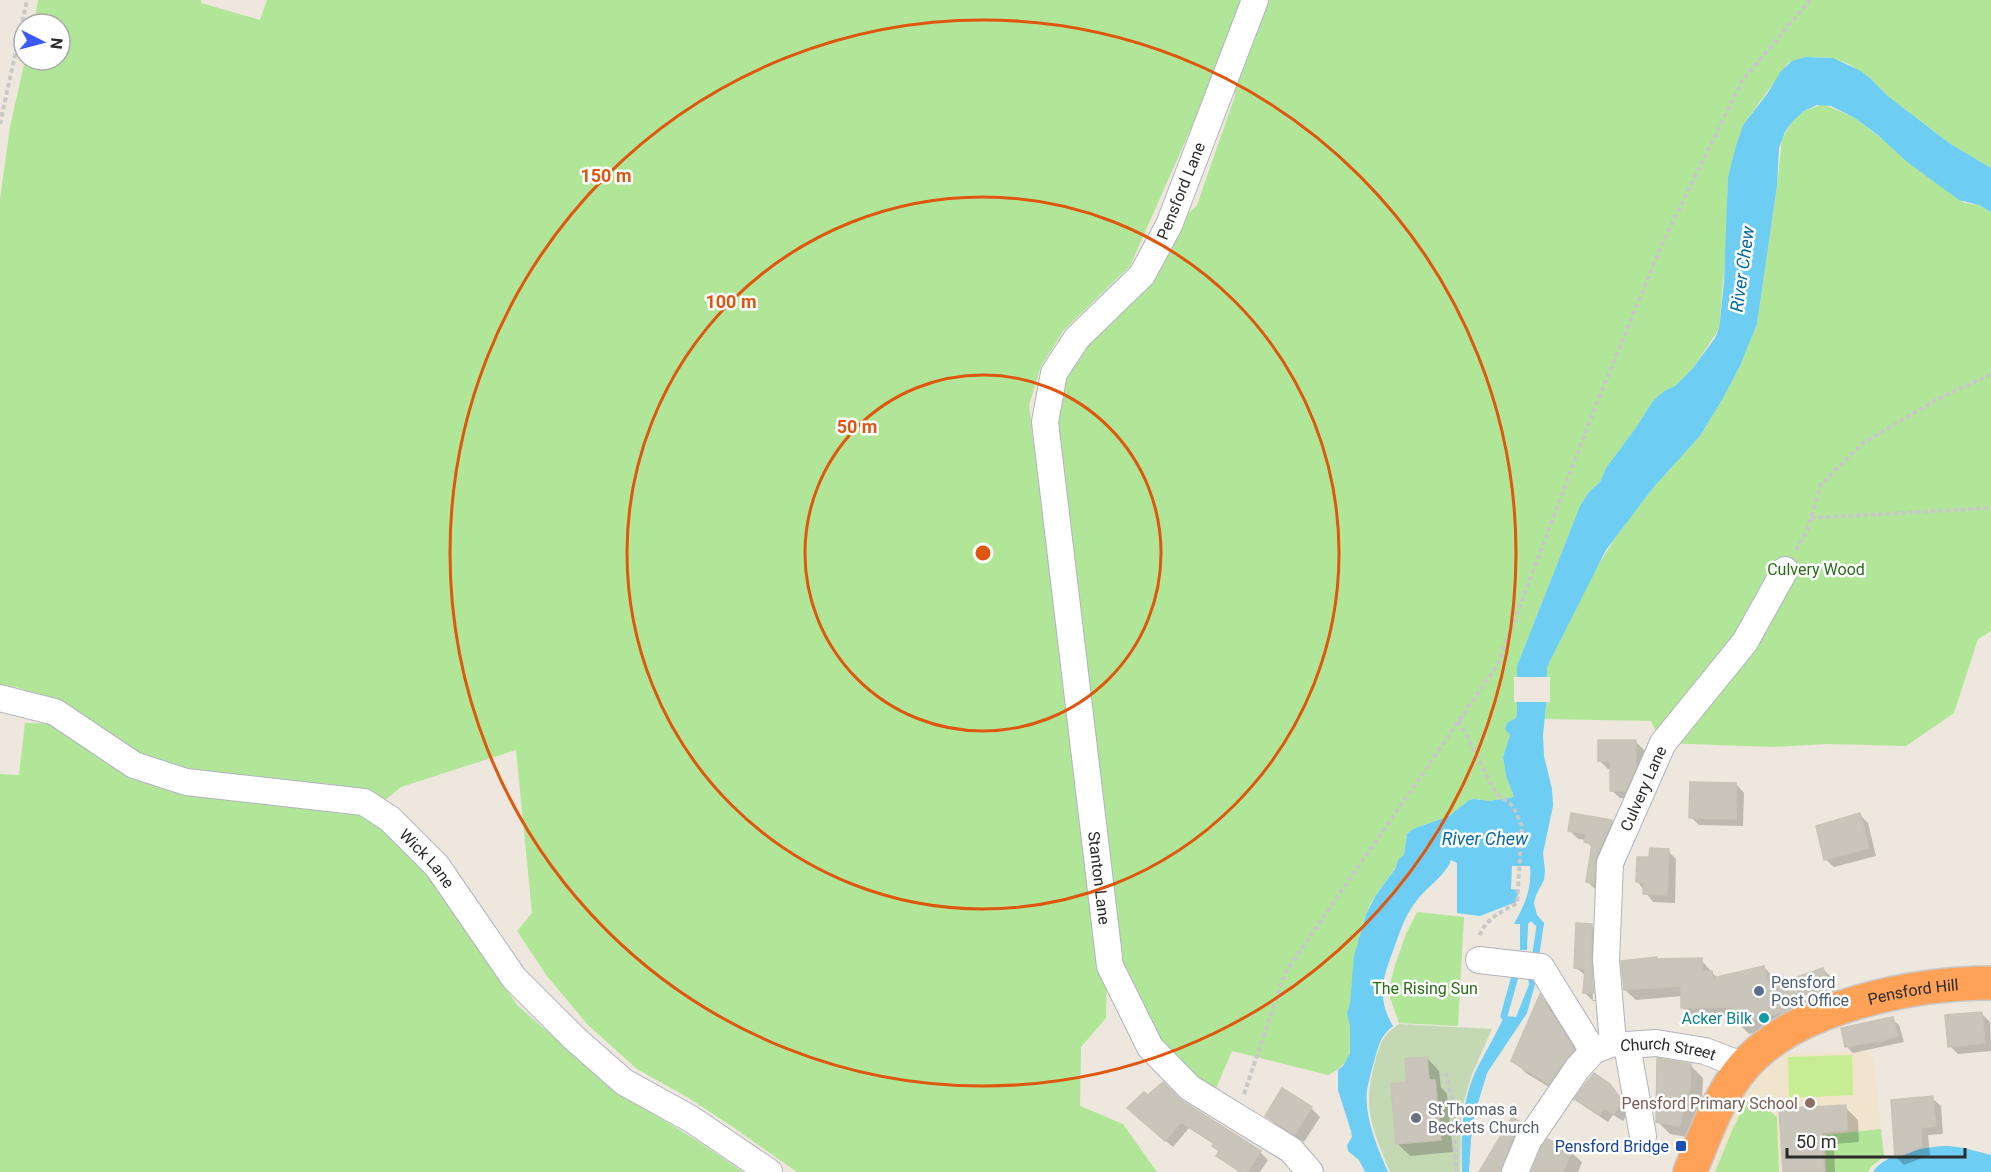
<svg xmlns="http://www.w3.org/2000/svg" width="1991" height="1172" font-family="Roboto,sans-serif">
	<style>
		.education { fill: #f0e5cc }
		.green { fill: #b1e698 }
		.cemetery { fill: #c5d8b4 }
		.pitch { fill: #c6ed93 }
		.water { fill: #6dcdf3 }
		.pier { fill: #ede7dd }
		.shadow { fill: #0003; fill-rule: evenodd }
		.lines { fill: none; stroke-linecap: round; stroke-linejoin: round }
		.stream { stroke: #6dcdf3; stroke-width: 7 }
		.building { fill: #c9c5bb; stroke: #c9c3b6; stroke-width: 1.5 }
		.minor-casing { stroke: #b1b3bf; stroke-width: 28 }
		.highway-casing { stroke: #c8c8c8; stroke-width: 36 }
		.path { stroke: #c8c8c8; stroke-width: 4; stroke-dasharray: 4.5 3; stroke-linecap: butt }
		.minor { stroke: #fff; stroke-width: 26 }
		.highway { stroke: #ffa257; stroke-width: 33 }
		.ring { fill: none; stroke: #df570e; stroke-width: 3 }
		.service-dot { fill: #5c6f8a; stroke: #fff; stroke-width: 2 }
		.culture-dot { fill: #0f9aa8; stroke: #fff; stroke-width: 2 }
		.education-dot { fill: #8d6e63; stroke: #fff; stroke-width: 2 }
		.worship-dot { fill: #6b7280; stroke: #fff; stroke-width: 2 }
		.transit-dot { fill: #1a4fb4; stroke: #fff; stroke-width: 2 }
		.labels { text-anchor: middle; dominant-baseline: central; stroke-width: 5; stroke-linejoin: round; paint-order: stroke }
		.street-label { font-size: 16px; fill: #2b2b2b; stroke: #fff }
		.park-label { font-size: 16px; fill: #286c18; stroke: #fff }
		.service-label { font-size: 16px; fill: #4e5e75; stroke: #fff; text-anchor: start }
		.culture-label { font-size: 16px; fill: #0d838f; stroke: #fff; text-anchor: end }
		.education-label { font-size: 16px; fill: #785e54; stroke: #fff; text-anchor: end }
		.worship-label { font-size: 16px; fill: #5b616d; stroke: #fff; text-anchor: start }
		.transit-label { font-size: 16px; fill: #164399; stroke: #fff; text-anchor: end }
		.water-label { font-size: 18px; font-style: italic; fill: #096ba2; stroke: #fff }
		.centre { fill: #df570e; stroke: #fff; stroke-width: 3 }
		.ring-label { font-size: 18px; text-anchor: middle; font-weight: bold; fill: #df570e; stroke: #fff; stroke-width: 5; stroke-linejoin: round; paint-order: stroke }
	</style>
	<rect width="100%" height="100%" fill="#ede7dd"/>
	<!-- education -->
	<path class="education" d="M1872 1052 1884 1156 1871 1167 1869 1172H1712L1729 1124 1754 1082 1785 1053Z"/>
	<!-- green -->
	<path class="green" d="M38 0H201V3L260 20 267 0H1991V168L1949 143 1889 97 1870 78 1849 64 1833 58 1817 57H1805L1788 63 1743 125 1728 177 1726 249 1719 329 1693 368 1675 386 1664 391 1653 401 1635 429 1606 468 1600 482 1589 492 1580 506 1517 666V711L1516 718 1507 723 1505 729 1510 735 1503 757 1506 776 1514 797 1490 801 1474 799 1469 800 1449 816 1413 829 1407 834 1404 855C1397 860 1396 867 1391 874 1382 887 1371 899 1366 914 1357 938 1353 977 1350 1003 1346 1014 1349 1016 1350 1027 1353 1051 1350 1064 1328 1075L1232 1051 1215 1091 1195 1083 1155 1043 1112 965 1054 453 1058 376 1174 227 1197 205 1236 93 1200 108 1130 266 1064 330 1041 366 1029 405 1033 440 1045 491 1107 966 1106 1018 1081 1047 1080 1106 1123 1124 1157 1172H797L727 1123 687 1097 637 1069 588 1025 547 976 517 931 532 913 516 750 401 787 384 801 194 775 136 752 66 703 16 687 0 686V199L10 127 25 60H60V24H34Z
		M1823 104 1855 118 1965 203 1979 205 1991 212V631L1978 639 1954 713 1906 746 1828 744 1773 747 1662 743 1651 721 1545 719 1547 697V667L1593 574 1617 535 1653 488 1700 436 1722 400 1740 366 1757 324 1777 186 1782 139 1792 122 1804 111Z
		M25 723 59 724 128 772 360 813 390 834 438 887 517 1005 613 1089 699 1142 743 1172H0V774L19 775Z
		M1417 912 1464 917 1458 1026 1399 1023 1388 992 1395 965 1406 934Z
		M1750 1095 1777 1117 1779 1172H1715L1733 1128Z
		M1881 1129 1884 1156 1871 1167 1868 1172H1826L1825 1135Z"/>
	<!-- cemetery -->
	<path class="cemetery" d="M1399 1024 1492 1029 1472 1074 1461 1111 1460 1172H1390C1381 1150 1369 1124 1369 1100 1369 1087 1372 1074 1375 1062 1380 1043 1382 1036 1399 1024Z"/>
	<!-- pitch -->
	<path class="pitch" d="M1852 1055 1853 1095 1789 1098 1788 1057Z"/>
	<!-- water -->
	<path class="water" d="M1805 57 1833 58 1859 70 1870 78 1889 97 1949 143 1991 168V212L1979 205 1959 200 1906 161 1879 136 1855 118 1831 106 1817 105 1804 111 1792 122 1785 132 1779 148 1777 186 1757 324 1740 366 1722 400 1700 436 1653 488 1606 550 1547 667V697L1543 735 1544 756 1552 789 1553 806 1543 853 1545 871 1544 880 1536 895 1534 903 1537 915 1544 923V926H1536L1531 921 1528 924 1527 950H1520V924H1514C1525 905 1532 888 1530 866H1512L1511 889 1519 890 1516 902 1480 916 1457 913V863L1451 860C1447 874 1427 887 1418 899 1406 913 1401 929 1395 945 1384 976 1375 995 1393 1026 1380 1036 1378 1047 1374 1062 1371 1071 1369 1081 1367 1090 1364 1117 1377 1147 1388 1172H1365L1359 1160 1348 1151 1347 1145 1352 1137 1351 1131 1338 1090V1070L1343 1066 1350 1053V1027L1347 1013 1350 1003 1354 956 1366 914 1376 895 1395 869 1398 860 1404 855 1407 834 1413 829 1449 816 1469 800 1474 799 1490 801 1514 797 1506 776 1503 757 1510 735 1505 729 1507 723 1516 718 1517 711V666L1580 506 1589 492 1600 482 1606 468 1635 429 1653 401 1664 391 1675 386 1693 368 1715 338 1719 329 1724 283 1728 177 1736 146 1743 125 1767 94 1781 71 1792 61Z
		M1536 981 1527 1013 1487 1073 1475 1113 1471 1139 1469 1172H1462C1461 1139 1461 1106 1474 1075 1483 1055 1496 1036 1504 1016L1516 1017 1530 982Z
		M1949 1146 1964 1148 1991 1155V1172H1873C1884 1153 1928 1146 1949 1146Z"/>
	<!-- pier -->
	<path class="pier" d="M1514 677H1550V702H1514Z"/>
	<!-- shadow -->
	<path class="shadow" d="M1636 742 1644 750V775L1634 798H1620L1611 790V769H1608L1599 760Z
		M1736 784 1744 793 1743 826 1699 825 1691 817Z
		M1572 815 1612 822 1620 830 1602 891 1596 890 1587 881 1593 849 1586 840 1578 839 1570 831Z
		M1860 815 1868 823 1876 856 1834 867 1825 859Z
		M1668 851 1676 859 1675 903 1653 902 1637 881 1651 859Z
		M1592 926 1600 934 1601 1000 1593 1001 1585 993 1586 976 1575 967ZM1592 979H1594L1596 1000H1593Z
		M1658 960H1701L1718 979 1764 967 1774 978 1776 986 1823 969 1834 980 1841 1002 1794 1022 1749 1034 1739 1024 1737 1017 1693 1018 1683 1008 1682 996 1636 1000 1625 990Z
		M1541 997 1553 1009 1586 1063 1562 1095 1526 1073 1513 1060Z
		M1981 1013 1990 1022 1991 1051 1958 1054 1950 1046Z
		M1892 1019 1899 1025 1904 1042 1853 1053 1846 1046Z
		M1427 1058 1439 1071 1441 1087 1447 1094 1453 1152 1410 1156 1397 1143 1409 1084Z
		M1690 1065 1703 1078 1702 1100 1692 1138 1670 1134 1657 1121Z
		M1609 1085 1618 1094 1629 1112 1623 1121 1613 1115 1608 1122 1585 1107 1576 1099Z
		M1282 1090 1311 1108 1320 1117 1304 1142 1275 1124 1267 1116Z
		M1149 1098 1181 1102 1260 1152 1268 1160 1260 1172H1239L1218 1156 1220 1153 1215 1145 1189 1128 1173 1147 1136 1116Z
		M1932 1098 1941 1106 1943 1134 1928 1135 1930 1155 1904 1165 1896 1157Z
		M1845 1107 1858 1120 1859 1142 1834 1144 1835 1172H1784Z
		M1521 1124 1528 1131 1509 1172H1481Z
		M1571 1152 1582 1162 1578 1172H1532Z"/>
	<g class="lines">
		<!-- stream -->
		<path class="stream" d="M1532 981 1540 926
			M1504 1016 1517 969"/>
	</g>
	<!-- building -->
	<path class="building" d="M1598 740H1636V767L1625 791H1610V761H1598Z
		M1690 782 1736 783V819L1689 818Z
		M1571 813 1612 820 1596 857 1594 883 1586 882 1592 844 1584 842 1586 834 1568 831Z
		M1860 813 1869 848 1824 860 1816 826Z
		M1650 848 1669 849 1667 895 1643 894 1644 882H1636L1637 857H1649Z
		M1576 923 1592 924 1591 960 1594 993H1583L1585 969 1574 968Z
		M1657 957V959L1702 958V971H1712L1713 978 1764 966 1769 987 1823 968 1832 991 1783 1012 1737 1024 1733 1007 1681 1008V986L1624 990 1621 961Z
		M1540 994 1574 1049 1549 1084 1511 1061Z
		M1982 1012 1985 1043 1948 1047 1945 1015Z
		M1893 1017 1898 1036 1880 1041 1845 1047 1841 1028Z
		M1427 1057 1429 1080H1435L1441 1140 1396 1144 1391 1084 1407 1082 1405 1059Z
		M1657 1058 1691 1064 1690 1087 1679 1126 1656 1122Z
		M1594 1073 1610 1084 1621 1099 1622 1102 1614 1114 1604 1108 1600 1115 1574 1099Z
		M1163 1082 1182 1101 1261 1151 1247 1172H1241L1216 1156 1219 1151 1212 1146 1214 1143 1181 1122 1165 1141 1127 1108 1144 1092 1148 1095Z
		M1282 1088 1312 1107 1295 1135 1265 1116Z
		M1933 1096 1936 1126 1921 1128 1922 1147 1895 1158 1891 1100Z
		M1846 1105 1847 1130 1822 1132 1824 1172H1783L1779 1109Z
		M1512 1117 1522 1123 1514 1135 1500 1172H1479Z
		M1547 1139 1572 1150 1563 1172H1531L1541 1148Z"/>
	<g class="lines">
		<!-- minor casing -->
		<g class="minor-casing">
			<g id="minor">
				<path id="s1" d="M1255 0 1169 225 1142 275 1077 338 1054 373 1045 422 1110 966 1150 1047 1190 1088 1291 1150 1310 1172"/>
				<path id="s2" d="M0 698 55 712 134 765 186 782 364 802 390 819 437 866 514 978 574 1038 624 1082 691 1119 769 1172"/>
				<path d="M1479 960 1541 967 1593 1051"/>
				<path id="s3" d="M1613 1043 1606 960 1610 863 1663 743 1745 642 1785 570"/>
				<path d="M1627 1045 1643 1136"/>
				<path id="s4" d="M1515 1172 1528 1141 1577 1069 1593 1051 1613 1043 1627 1045 1656 1043 1705 1051 1744 1066"/>
			</g>
		</g>
		<!-- highway casing -->
		<g class="highway-casing">
			<g id="highway">
				<path id="s5" d="M1690 1172C1705 1136 1718 1096 1744 1066 1796 1006 1915 983 1991 983"/>
			</g>
		</g>
		<!-- path -->
		<path class="path" d="M0 124 27 0
			M1811 518 1991 508
			M1796 550 1807 531 1821 484 1863 443 1938 399 1991 374
			M1459 721 1496 793 1513 806 1522 826 1517 903C1501 912 1485 919 1479 937
			M1446 1073 1454 1108 1456 1172
			M1244 1094 1285 973 1498 664 1592 415 1662 244 1742 81 1810 0"/>
		<!-- minor -->
		<use href="#minor" class="minor"/>
		<!-- highway -->
		<use href="#highway" class="highway"/>
	</g>
	<!-- distance rings -->
	<g class="ring">
		<circle cx="983" cy="553" r="178"/>
		<circle cx="983" cy="553" r="356"/>
		<circle cx="983" cy="553" r="533"/>
	</g>
	<!-- markers -->
	<circle class="service-dot" cx="1759" cy="991" r="6"/>
	<circle class="culture-dot" cx="1764" cy="1018" r="6"/>
	<circle class="education-dot" cx="1810" cy="1103" r="6"/>
	<circle class="worship-dot" cx="1416" cy="1118" r="6"/>
	<rect class="transit-dot" x="1675" y="1140" width="12" height="12" rx="3"/>
	<g class="labels">
		<!-- street labels -->
		<g class="street-label">
			<text transform="translate(1181 191) rotate(-68)">Pensford Lane</text>
			<text stroke="none"><textPath href="#s3" startOffset="262">Culvery Lane</textPath></text>
			<text stroke="none"><textPath href="#s2" startOffset="471">Wick Lane</textPath></text>
			<text stroke="none"><textPath href="#s1" startOffset="939">Stanton Lane</textPath></text>
			<text stroke="none"><textPath href="#s5" startOffset="308">Pensford Hill</textPath></text>
			<text stroke="none"><textPath href="#s4" startOffset="222">Church Street</textPath></text>
		</g>
		<!-- park labels -->
		<g class="park-label">
			<text x="1816" y="569">Culvery Wood</text>
			<text x="1425" y="988">The Rising Sun</text>
		</g>
		<!-- service labels -->
		<g class="service-label">
			<text x="1771" y="982">Pensford<tspan x="1771" dy="18">Post Office</tspan></text>
		</g>
		<!-- culture labels -->
		<g class="culture-label">
			<text x="1752" y="1018">Acker Bilk</text>
		</g>
		<!-- education labels -->
		<g class="education-label">
			<text x="1798" y="1103">Pensford Primary School</text>
		</g>
		<!-- worship labels -->
		<g class="worship-label">
			<text x="1428" y="1109">St Thomas a<tspan x="1428" dy="18">Beckets Church</tspan></text>
		</g>
		<!-- transit labels -->
		<g class="transit-label">
			<text x="1669" y="1146">Pensford Bridge</text>
		</g>
		<!-- water labels -->
		<g class="water-label">
			<text transform="translate(1742 269) rotate(-82)">River Chew</text>
			<text x="1485" y="838">River Chew</text>
		</g>
	</g>
	<circle cx="983" cy="553" r="9" class="centre"/>
	<g class="ring-label">
		<text x="606" y="182">150 m</text>
		<text x="731" y="308">100 m</text>
		<text x="857" y="433">50 m</text>
	</g>
	<!-- north arrow -->
	<g transform="translate(42 42) rotate(96)"><circle r="28" fill="#ffffff" stroke="#aaaaaa" stroke-width="1.5"/>
	<path d="M0-4.5L10 22L0 15L-10 22Z" fill="#395aff"/>
	<text y="-9" font-size="16" font-weight="bold" text-anchor="middle" fill="#2b2b2b">N</text>
	</g>
	<!-- scale -->
	<path d="M1787 1148v9h178v-9" fill="none" stroke="#2b2b2b" stroke-width="3"/>
	<text x="1796" y="1148" font-size="18" fill="#2b2b2b" stroke="#ffffff" stroke-width="4.5" paint-order="stroke">50 m</text>
</svg>
